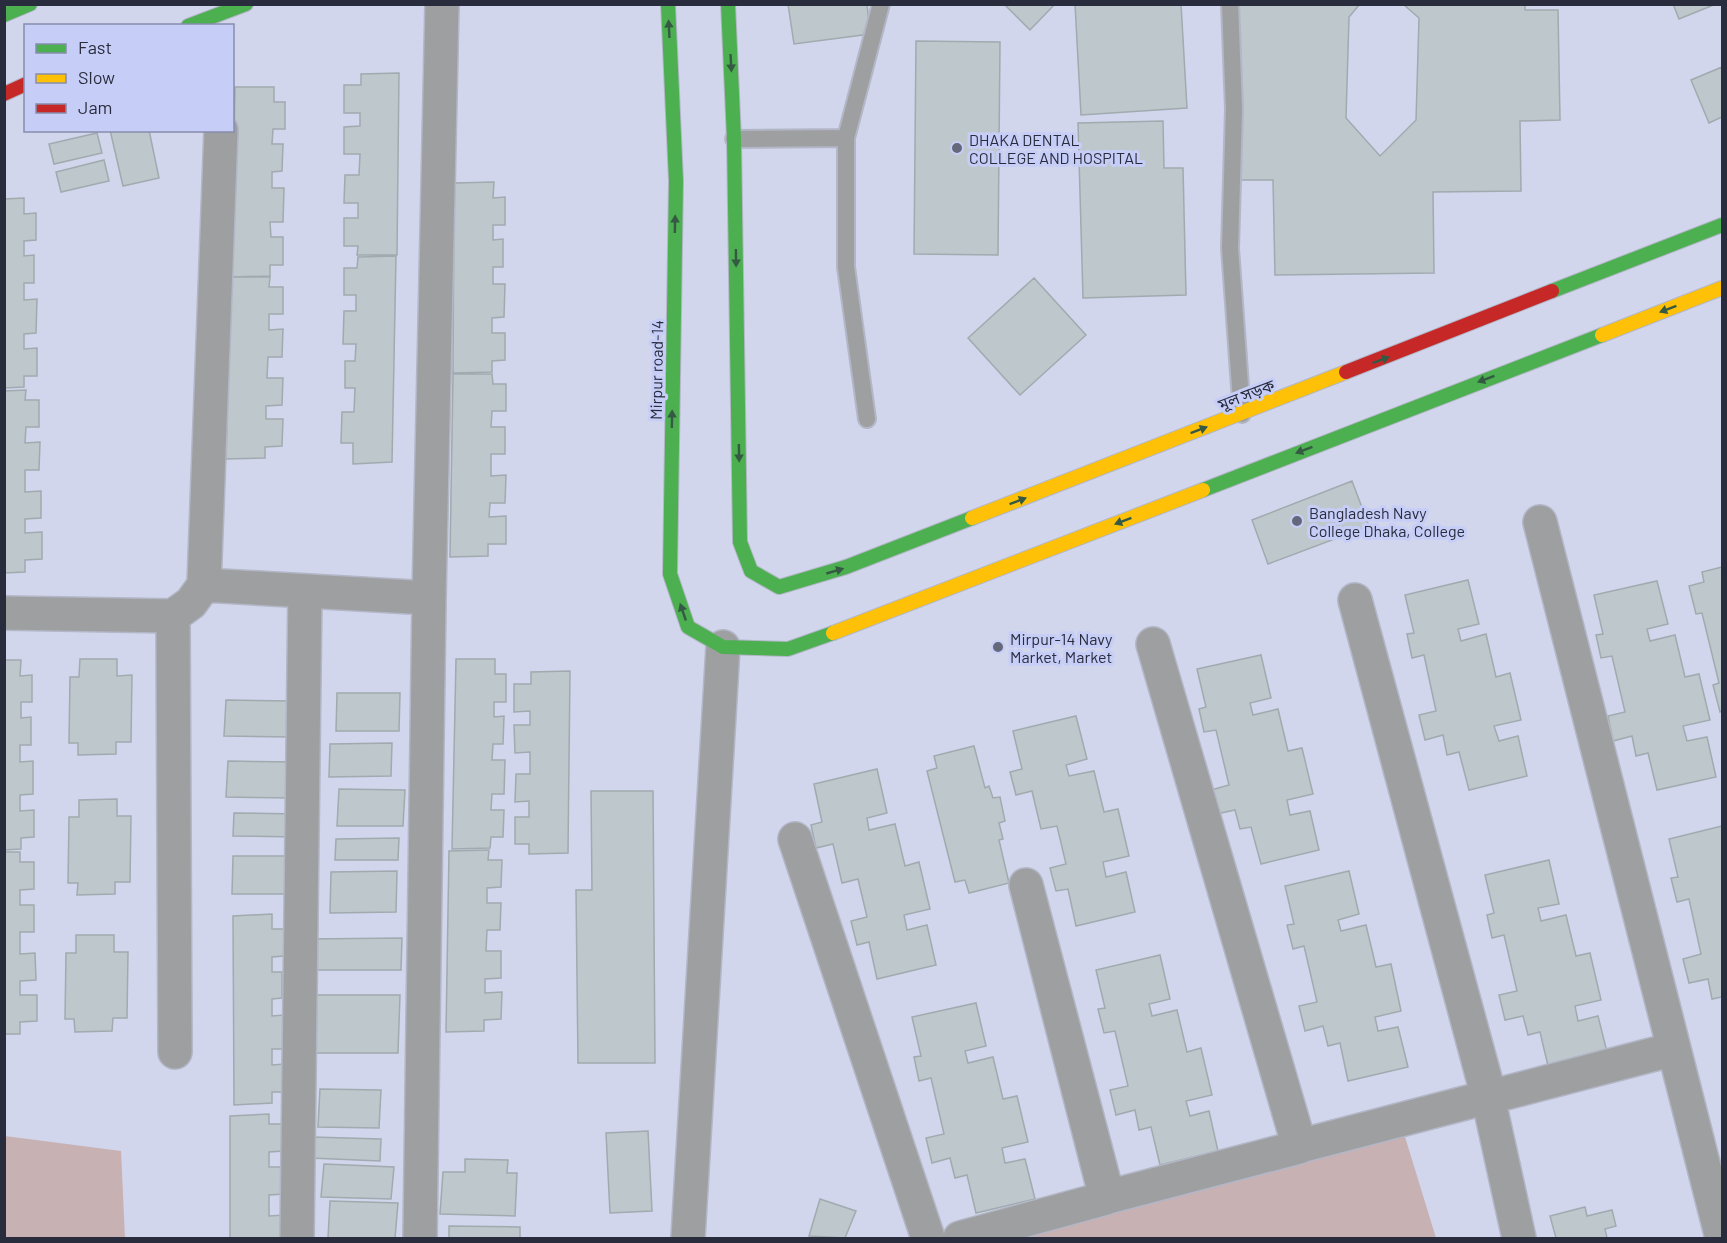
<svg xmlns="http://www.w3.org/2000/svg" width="1727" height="1243" font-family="Barlow,'Noto Sans Bengali',sans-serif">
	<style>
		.green { fill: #c8b1b3 }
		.building { fill: #bdc7cc; stroke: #a0aaaf; stroke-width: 1.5 }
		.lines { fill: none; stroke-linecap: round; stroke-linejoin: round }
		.lane-casing { stroke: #b2b6c6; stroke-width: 20 }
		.street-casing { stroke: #b2b6c6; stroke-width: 36 }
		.fast-casing { stroke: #b2b6c6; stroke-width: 16 }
		.slow-casing { stroke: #b2b6c6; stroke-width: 16 }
		.jam-casing { stroke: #b2b6c6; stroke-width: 16 }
		.lane { stroke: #9e9fa0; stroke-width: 16 }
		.street { stroke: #9e9fa0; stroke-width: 33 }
		.fast { stroke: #4caf50; stroke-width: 14 }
		.slow { stroke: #ffc107; stroke-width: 14 }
		.jam { stroke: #c62828; stroke-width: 14 }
		.oneway { fill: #355a43 }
		.poi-dot { fill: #64687a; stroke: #c6cef7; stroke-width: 2 }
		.labels { text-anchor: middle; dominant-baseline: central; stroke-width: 6; stroke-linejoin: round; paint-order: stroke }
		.poi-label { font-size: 16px; fill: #292c3c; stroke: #c6cef7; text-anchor: start }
		.street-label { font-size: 16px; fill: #292c3c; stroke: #c6cef7 }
	</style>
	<rect width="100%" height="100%" fill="#d1d6ec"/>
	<!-- green -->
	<path class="green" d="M1402 1127 1436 1238H1022Z
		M5 1136 121 1151 125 1238H5Z"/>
	<!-- building -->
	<path class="building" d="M788 4H867L870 34 794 44Z
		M1004 4H1055L1030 30Z
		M1075 4H1181L1187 108 1081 115Z
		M1237 4H1360L1349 17 1346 118 1380 156 1416 120 1419 18 1403 4H1525V10H1558L1560 120 1520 121 1521 191 1433 192 1434 273 1275 275 1273 180H1241Z
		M1673 4H1716L1679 19Z
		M916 41 1000 42 998 255 914 254Z
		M1722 67V117L1709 123 1691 80Z
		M399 73 397 255H357L358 246H344V218H358V203H344L345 175H359L360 154H344V127L360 126V113H344V85H361V74Z
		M235 87H274V102H285V129H273L272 144H283L282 171 272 172V188H284L283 222H270L271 237H283V265H270V276L231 277Z
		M1163 121 1164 168H1183L1186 295 1083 298 1078 123Z
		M110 130H149L159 178 123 186Z
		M97 133 102 153 54 164 49 144Z
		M104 160 109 181 61 192 56 172Z
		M494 182 493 198 505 197V225H493V240L503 239V267H493V284H505L504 317 492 318V333H505V360L492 361V372L453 373 454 183Z
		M24 198V214L36 213V240L24 241V256L34 255V283H24V300L37 299 36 333 24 334V349L37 348V376H24V387L4 388V199Z
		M396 256 392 462 353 464V443H341L342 412H354L355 388H345V361H355L356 344H343L344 311H356V295H344V268H357L358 257Z
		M231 277H270L269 287H283V314H269V330L283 329 282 357H268L267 378H283L282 405 266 406V419H283L282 446 265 447V458L226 459Z
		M1034 278 1086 335 1020 395 968 338Z
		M453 374H492L493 384H506V411H492L491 427H505V454H491V476L506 475 505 503H490L489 517 506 516V544H488V556L450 557Z
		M26 390 25 400H39V427H26L25 443 40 442 39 470H25V492L41 491V518L25 519V533L42 532V559L25 560V572L4 573V391Z
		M1352 481 1369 526 1268 564 1252 520Z
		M1722 567V711L1720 712 1713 685 1719 683 1702 613 1696 614 1689 586 1704 582 1702 572Z
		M1468 580 1479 624 1458 629 1461 641 1486 634 1496 677 1510 673 1521 720 1494 726 1499 741 1518 736 1527 776 1469 790 1459 752 1447 755 1443 735 1425 740 1419 715 1436 711 1424 655 1412 658 1407 634 1414 633 1405 595Z
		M1657 581 1668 624 1647 629 1650 641 1675 635 1685 677 1699 674 1710 720 1683 726 1687 741 1707 737 1716 777 1657 790 1648 753 1636 756 1632 736 1613 741 1608 716 1625 712 1612 656 1601 658 1596 635 1603 634 1594 595Z
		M1261 655 1271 698 1250 703 1253 715 1278 709 1288 751 1302 748 1313 794 1287 800 1290 815 1310 811 1319 850 1261 864 1251 827 1240 829 1235 810 1216 814 1211 790 1229 785 1216 730 1204 732 1199 709 1206 707 1197 669Z
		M80 659H117V676L132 675 131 742H116V754L78 755V743H69L70 677H79Z
		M456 659H495V674H506V702H494V717L504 716 503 744H493L492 760H505L504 794H492L491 810H504L503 837H491L490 848 452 849Z
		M4 660H21L20 676 32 675V702H21V718L31 717V745H20V762L33 761V794L20 795V811L34 810V837L21 838V849L4 850Z
		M570 671 568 853 529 854V844H515V817H529V801L515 802 516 774H530V752L515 753 514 725H530V711L514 712V684H531V672Z
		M337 693H400L399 731H336Z
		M226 700 293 701 291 737 224 736Z
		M1076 716 1087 759 1066 765 1069 776 1094 771 1104 812 1118 809 1129 856 1103 862 1106 877 1126 872 1135 912 1076 926 1068 889 1056 891 1050 868 1066 864 1057 826 1041 829 1032 791 1016 795 1010 772 1022 769 1013 731Z
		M392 743 391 776 329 777 330 744Z
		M974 746 985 788 989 786 993 798 1000 797 1005 821 999 823 1003 839 999 840 1009 883 969 893 965 880 955 882 927 771 937 768 934 756Z
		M228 761 295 762 293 798 226 797Z
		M877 769 887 813 867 818 869 830 895 824 905 866 919 862 930 909 904 915 907 930 927 925 936 965 877 979 869 942 857 945 851 921 867 917 858 879 842 883 833 844 816 848 811 825 822 822 814 784Z
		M339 789 405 790 403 826H337Z
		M591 791H653L655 1063H578L576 890H592Z
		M117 799V816H131L130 882H115V894L77 895 78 883H68L69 817H79V800Z
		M234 813 298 814 297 837 233 836Z
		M1722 826V997L1712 999 1708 979 1689 983 1683 959 1701 954 1689 899 1677 902 1671 878 1678 877 1669 839Z
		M399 838 398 860H335L336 839Z
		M489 850 488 860H502L501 887 487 888V903H501L500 930H487L486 951H501V978L485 979V993L502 992 501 1019 484 1020V1031L446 1032 449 851Z
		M4 852H20V862H34V889L20 890V905H34V932H20V954L35 953 36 980 20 981V995H37V1021L20 1022V1034H4Z
		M233 856H295L293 894H232Z
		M1549 860 1559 904 1538 908 1541 921 1566 915 1576 956 1590 953 1601 1000 1575 1006 1578 1021 1598 1016 1608 1056 1549 1070 1540 1032 1528 1035 1523 1016 1505 1020 1499 995 1517 991 1504 935 1492 938 1487 915 1494 913 1485 875Z
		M397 871 396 912 330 913 331 872Z
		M1349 871 1359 914 1338 920 1341 931 1366 925 1376 967 1391 964 1401 1011 1375 1017 1378 1031 1398 1027 1408 1067 1348 1081 1340 1043 1328 1046 1323 1026 1305 1031 1299 1006 1317 1002 1304 946 1293 949 1287 925 1294 924 1285 886Z
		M272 914V929H284V956L272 957V972H282V998L272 999V1016L284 1015 285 1049H272V1065L285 1064V1092H272V1103L234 1105 233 916Z
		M76 935H114V952H128L127 1018H113L112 1031 75 1032 74 1019H65L66 953H76Z
		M402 938 401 970H306L308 939Z
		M1160 955 1170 999 1149 1004 1152 1016 1177 1010 1187 1052 1201 1048 1212 1095 1186 1101 1190 1116 1209 1111 1218 1151 1160 1165 1151 1127 1139 1130 1135 1110 1116 1115 1110 1090 1128 1086 1115 1031 1104 1033 1098 1009 1105 1008 1096 970Z
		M305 995H400L398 1053H303Z
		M976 1003 986 1046 965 1051 968 1063 993 1057 1003 1099 1017 1096 1028 1142 1002 1148 1005 1163 1025 1159 1035 1199 976 1213 967 1175 955 1178 950 1158 932 1163 926 1138 944 1134 931 1078 919 1081 914 1057 921 1056 912 1017Z
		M320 1089 381 1090 379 1128 318 1127Z
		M269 1114V1124H283V1151L269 1152V1167H283L284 1194 269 1195V1216L284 1215 285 1238H230V1116Z
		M648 1131 652 1211 610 1213 606 1133Z
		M312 1137 381 1139 380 1161 310 1158Z
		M465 1159 508 1160 507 1173H517L515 1216 440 1214 443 1172H465Z
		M324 1164 394 1167 391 1199 321 1197Z
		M820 1199 856 1211 845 1238 809 1236Z
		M330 1201 398 1203 395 1238H328Z
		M1585 1207 1587 1216 1612 1210 1616 1226 1605 1229 1607 1238H1556L1550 1216Z
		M449 1226 520 1227V1238H449Z"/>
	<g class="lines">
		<!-- lane casing -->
		<g class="lane-casing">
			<path id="lane" d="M1230 4 1234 109 1230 248 1242 414
				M846 138V267L867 419
				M734 139 846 138 881 4"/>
		</g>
		<!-- street casing -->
		<g class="street-casing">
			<path id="street" d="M204 585 429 598
				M4 613 173 616 191 603 204 585 221 130
				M173 616 175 1052
				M1674 1049 1722 1238
				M1488 1097 1519 1238
				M297 1238 305 591
				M420 1238 429 598 442 4
				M688 1238 723 647
				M928 1238 795 839 928 1238
				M960 1238 1106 1198 1026 885 1108 1197 1299 1147 1153 644 1300 1146 1488 1097 1355 600 1490 1097 1674 1049 1540 522"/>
		</g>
		<!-- fast casing -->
		<g class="fast-casing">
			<path id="fast" d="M668 4 676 181 670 574 688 627 723 647 788 649 833 633
				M728 4 734 139 740 542 751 571 779 587 846 567 972 518
				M4 15 30 4
				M188 26 246 4
				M1552 291 1722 225
				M1203 490 1602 335"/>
		</g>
		<!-- slow casing -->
		<g class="slow-casing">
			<path id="slow" d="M1602 335 1722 288
				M972 518 1346 372
				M833 633 1203 490"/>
		</g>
		<!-- jam casing -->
		<g class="jam-casing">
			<path id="jam" d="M4 94 26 84
				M1346 372 1552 291"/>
		</g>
		<!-- lane -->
		<use href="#lane" class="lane"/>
		<!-- street -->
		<use href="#street" class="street"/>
		<!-- fast -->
		<use href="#fast" class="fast"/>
		<!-- slow -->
		<use href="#slow" class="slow"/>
		<!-- jam -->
		<use href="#jam" class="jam"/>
	</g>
	<!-- one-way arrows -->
	<defs><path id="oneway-solid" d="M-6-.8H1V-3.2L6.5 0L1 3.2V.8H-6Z" transform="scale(1.5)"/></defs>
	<g class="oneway">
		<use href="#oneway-solid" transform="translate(669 29) rotate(-93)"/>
		<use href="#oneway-solid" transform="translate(731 63) rotate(87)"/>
		<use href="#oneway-solid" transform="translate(675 224) rotate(-89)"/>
		<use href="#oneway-solid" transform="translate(736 258) rotate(89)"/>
		<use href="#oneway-solid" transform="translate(1668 309) rotate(159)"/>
		<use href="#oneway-solid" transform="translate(1381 360) rotate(-21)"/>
		<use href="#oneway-solid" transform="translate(1486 379) rotate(159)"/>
		<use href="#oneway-solid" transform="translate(672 419) rotate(-89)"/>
		<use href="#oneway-solid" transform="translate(1199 430) rotate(-21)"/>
		<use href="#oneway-solid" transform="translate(1304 450) rotate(159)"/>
		<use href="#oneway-solid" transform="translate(739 453) rotate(89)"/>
		<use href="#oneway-solid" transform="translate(1018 501) rotate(-21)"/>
		<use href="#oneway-solid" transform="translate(1123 521) rotate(159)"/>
		<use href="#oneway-solid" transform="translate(835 571) rotate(-16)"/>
		<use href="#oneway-solid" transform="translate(683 612) rotate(-109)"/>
	</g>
	<!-- markers -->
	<g class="poi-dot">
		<circle cx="957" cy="148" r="6"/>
		<circle cx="1297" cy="521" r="6"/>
		<circle cx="998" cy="647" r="6"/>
	</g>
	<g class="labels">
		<!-- poi labels -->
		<g class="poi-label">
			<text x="969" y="139">DHAKA DENTAL<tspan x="969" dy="18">COLLEGE AND HOSPITAL</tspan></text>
			<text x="1309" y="512">Bangladesh Navy<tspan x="1309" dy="18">College Dhaka, College</tspan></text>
			<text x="1010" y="638">Mirpur-14 Navy<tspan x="1010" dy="18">Market, Market</tspan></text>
		</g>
		<!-- street labels -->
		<g class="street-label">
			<text transform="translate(656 370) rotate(-89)">Mirpur road-14</text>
			<text transform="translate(1246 394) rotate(-21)">মূল সড়ক</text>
		</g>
	</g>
	<!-- border -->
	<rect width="1727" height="1243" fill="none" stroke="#292c3c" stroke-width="12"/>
	<!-- legend -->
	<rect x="24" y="24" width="210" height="108" fill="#c6cef7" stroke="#878dac" stroke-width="1.5"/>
	<rect x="36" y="44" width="30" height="9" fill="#4caf50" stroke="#878dac" stroke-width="1.5"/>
	<text x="78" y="54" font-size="18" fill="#292c3c">Fast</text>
	<rect x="36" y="74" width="30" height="9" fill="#ffc107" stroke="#878dac" stroke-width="1.5"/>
	<text x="78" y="84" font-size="18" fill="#292c3c">Slow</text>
	<rect x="36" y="104" width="30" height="9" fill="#c62828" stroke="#878dac" stroke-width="1.5"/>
	<text x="78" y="114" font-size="18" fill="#292c3c">Jam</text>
</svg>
